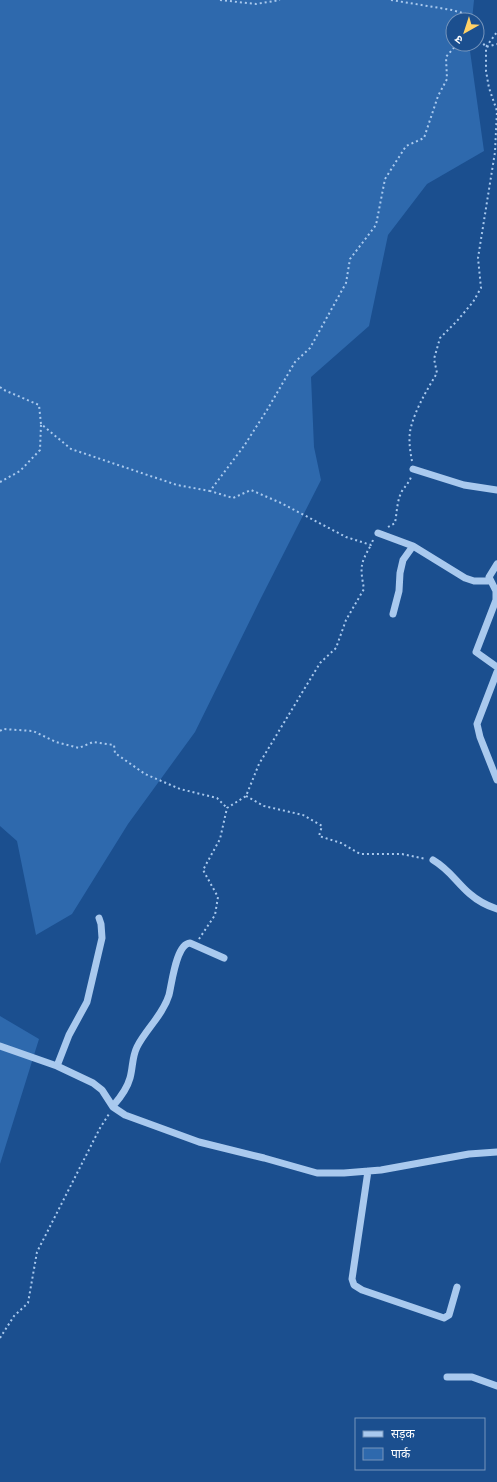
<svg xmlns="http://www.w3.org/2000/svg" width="497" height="1482" font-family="Figtree,'Noto Sans Devanagari',sans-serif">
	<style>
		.green { fill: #2e69ad }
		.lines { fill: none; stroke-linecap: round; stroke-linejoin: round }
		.path { stroke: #a9c9ee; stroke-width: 2; stroke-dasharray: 2 3; stroke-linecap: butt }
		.minor { stroke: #a9c9ee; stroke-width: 7 }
	</style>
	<rect width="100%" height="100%" fill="#1b4f8f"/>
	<!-- green -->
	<path class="green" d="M0 0H474L472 20H453V44H470V51L484 151 427 184 388 235 369 326 311 377 314 447 321 480 261 598 195 732 128 824 72 914 36 935 17 841 0 826Z
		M0 1016 39 1039 0 1164Z"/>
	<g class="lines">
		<!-- path -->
		<path class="path" d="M220 0 256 4 280 0
			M391 0 452 10 473 16 472 20
			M477 36 486 47 497 44
			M0 387 4 390 39 405 41 424 71 449 177 485 210 491
			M412 461C410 451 408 438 411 427 416 408 427 390 437 373L434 359 440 338 457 321 473 302 481 288 478 258 495 152 497 111 489 88 486 71V47L497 32
			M0 482 20 471 40 450 41 424
			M388 527 395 523C397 512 397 500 402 491 405 486 409 483 411 477
			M373 540 371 545 346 537 281 503 251 490 233 498 210 491 244 446 267 410 295 362 310 348 346 283 350 259 376 225 385 179 406 146 424 138 438 96 447 79 446 57 457 44H458
			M0 731 3 729 33 731 56 742 79 748 93 742 114 745 115 753 145 774 180 789 217 798 227 808
			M246 796 264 806 303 815 322 826 319 836 341 843 360 854H402L426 859
			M199 939 215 915 218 897 203 870 220 839 227 808 246 796 259 764 320 663 336 648 346 620 364 589C360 567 360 564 371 545
			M0 1338 14 1316 28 1303 37 1252 100 1128 109 1114"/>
		<!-- minor -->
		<path class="minor" d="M413 469 464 485 497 490
			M378 533 413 546 465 578 474 581H490
			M497 564 489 577 496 591V600L476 652 497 667
			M393 614 399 591 400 573 403 560 413 546
			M497 672 477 724 480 737 497 780
			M433 860C450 870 456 882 470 894 478 901 488 906 497 909
			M0 1046 57 1066 93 1083 102 1090 113 1107 125 1115 199 1142 264 1158 317 1173H344L381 1170 469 1154 497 1152
			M57 1066 69 1035 87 1002 102 938 101 924 99 918
			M113 1106C120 1098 127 1089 130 1078 133 1067 132 1057 137 1047 146 1029 163 1015 169 995 172 983 176 944 190 943L224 958
			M368 1171 352 1279 354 1285 362 1290 444 1318 449 1315 457 1287
			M447 1377H472L497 1386"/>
	</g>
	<!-- legend -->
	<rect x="355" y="1418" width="130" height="52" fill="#1b4f8f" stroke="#7695bc"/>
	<rect x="363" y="1431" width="20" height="6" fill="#a9c9ee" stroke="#7695bc"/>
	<text x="391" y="1438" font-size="12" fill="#ffffff">सड़क</text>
	<rect x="363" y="1448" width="20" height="12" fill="#2e69ad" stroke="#7695bc"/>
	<text x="391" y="1458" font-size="12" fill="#ffffff">पार्क</text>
	<!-- north arrow -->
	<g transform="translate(465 32) rotate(219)"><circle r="19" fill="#1b4f8f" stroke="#7695bc"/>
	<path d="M0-3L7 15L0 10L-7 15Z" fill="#ffd166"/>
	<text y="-6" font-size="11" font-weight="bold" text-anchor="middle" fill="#ffffff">उ</text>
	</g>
</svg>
